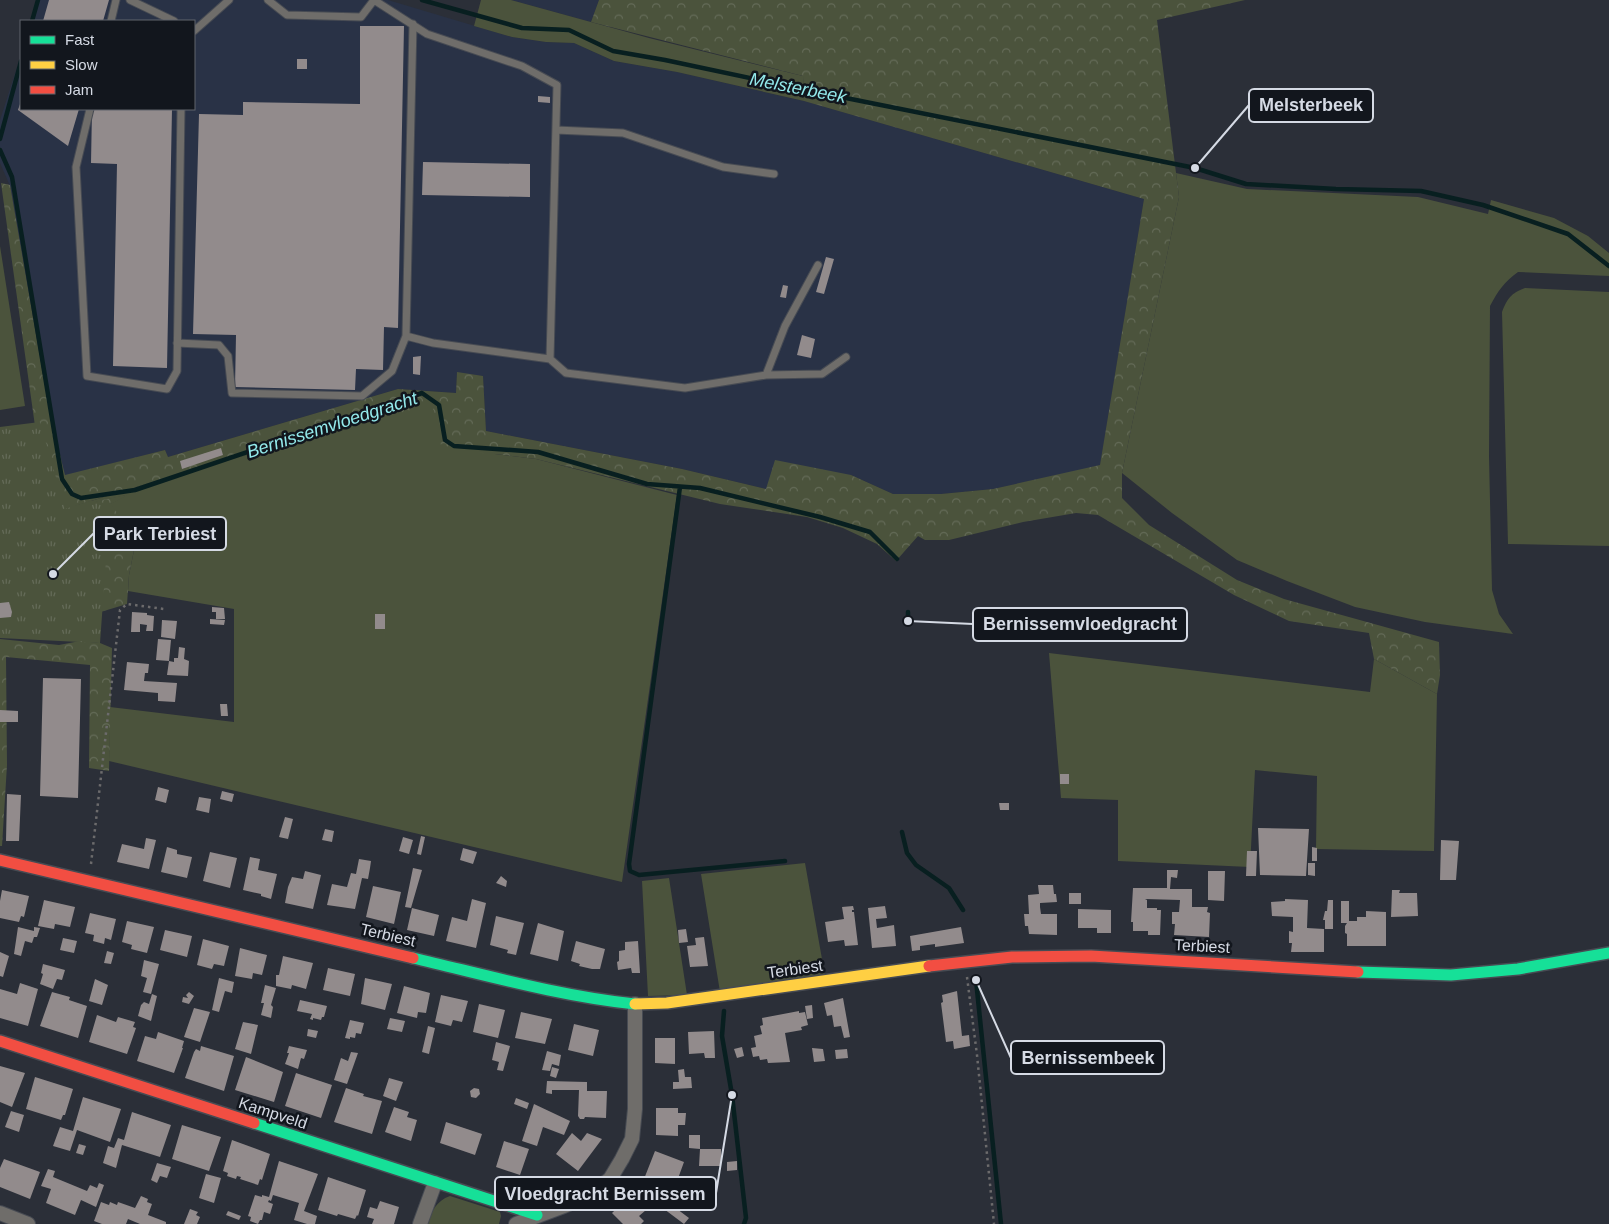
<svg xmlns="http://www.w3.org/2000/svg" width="1609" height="1224" font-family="Arial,sans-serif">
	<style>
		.built { fill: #293246 }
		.grass { fill: #4b533c }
		.forest { fill: url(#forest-crowns) }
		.park { fill: url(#park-tufts) }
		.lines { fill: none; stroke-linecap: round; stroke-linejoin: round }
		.stream { stroke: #081f20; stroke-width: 4.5 }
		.building { fill: #928b8c }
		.lane-casing { stroke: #474b53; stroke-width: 9 }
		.street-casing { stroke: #474b53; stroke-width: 16 }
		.fast-casing { stroke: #474b53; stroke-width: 14 }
		.slow-casing { stroke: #474b53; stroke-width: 14 }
		.jam-casing { stroke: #474b53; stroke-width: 14 }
		.path { stroke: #6c6b6c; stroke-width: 2.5; stroke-dasharray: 2.5 4; stroke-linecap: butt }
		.lane { stroke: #6f6d6a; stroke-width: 7 }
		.street { stroke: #6f6d6a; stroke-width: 14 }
		.fast { stroke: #16e098; stroke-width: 11 }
		.slow { stroke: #ffcf43; stroke-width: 11 }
		.jam { stroke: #f24e42; stroke-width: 11 }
		.labels { text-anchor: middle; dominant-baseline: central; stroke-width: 5; stroke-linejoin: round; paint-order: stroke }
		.street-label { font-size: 16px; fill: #d5dae4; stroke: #12161d }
		.water-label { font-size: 18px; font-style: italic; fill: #93e9eb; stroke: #12161d }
		.leader { fill: none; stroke: #d5dae4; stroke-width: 2 }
		.callout-dot { fill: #d5dae4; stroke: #12161d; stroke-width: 2 }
		.callout { fill: #12161d; stroke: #d5dae4; stroke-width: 2 }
		.callout-label { font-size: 18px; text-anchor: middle; font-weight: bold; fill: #d5dae4 }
	</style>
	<defs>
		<pattern id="forest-crowns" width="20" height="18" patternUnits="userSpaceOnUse" patternTransform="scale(1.25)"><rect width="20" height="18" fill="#4b533c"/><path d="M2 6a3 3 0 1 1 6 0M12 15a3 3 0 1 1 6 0" fill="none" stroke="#646b58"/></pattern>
		<pattern id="park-tufts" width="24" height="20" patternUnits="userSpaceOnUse" patternTransform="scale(1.25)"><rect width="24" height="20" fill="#4b533c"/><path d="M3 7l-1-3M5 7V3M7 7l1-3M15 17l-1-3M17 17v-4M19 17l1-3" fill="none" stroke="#646b58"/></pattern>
	</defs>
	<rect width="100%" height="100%" fill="#2b2f38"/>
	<!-- built -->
	<path class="built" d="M39 0H388L512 37 546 42 574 43 614 61 677 72 804 101 1144 199 1100 466 993 489 941 494H893L851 475 766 489 682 469 486 431 483 376 457 373 456 393 398 389 168 457 165 450 64 476 50 415 10 186 0 163V120L21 55V109H194V21H32Z
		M511 0H599L591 22Z"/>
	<!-- grass -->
	<path class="grass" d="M481 0H511L649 38 803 76 804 101 677 72 614 61 574 43 546 42 512 37 474 26Z
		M1176 173 1247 189 1418 197 1488 214 1491 200 1554 218 1588 236 1609 253V276L1518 272C1504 282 1498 291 1490 306L1489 456 1492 590 1499 614 1513 634 1425 622 1355 607 1287 581 1237 560 1172 513 1122 473 1179 197Z
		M0 246 25 406 0 410Z
		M1525 288 1609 292V546L1508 544 1502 312C1507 299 1511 293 1525 288Z
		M432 403 495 454 536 459 677 495 622 882 109 761 110 707 234 722V609L128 591 129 575 136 540 110 504 127 495 65 509 175 475Z
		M1049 653 1370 692 1374 659 1437 694 1434 851 1316 849 1317 776 1255 770 1250 867 1118 861V800L1061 798Z
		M805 863 825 976 720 992 701 874Z
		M669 878 687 995 648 996 642 881Z
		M450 1196 500 1212 501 1216 499 1224H427C432 1211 436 1201 450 1196Z"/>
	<!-- forest -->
	<path class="forest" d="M599 0H1245L1157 20 1179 197 1122 473V498L1149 525 1237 580 1284 599 1439 642 1440 675 1437 694 1374 659 1369 633 1289 621 1234 595 1098 515 1076 513 1023 522 949 540H925L918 536 896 561 877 544 843 528 807 517 720 504 536 459 495 454 442 450 432 404 175 475 75 506 130 494 111 504 136 540 129 575 127 604 84 617 35 426 1 183 10 185 50 415 65 475 165 450 168 457 398 389 456 393 457 372 483 376 486 431 682 469 766 489 775 460 851 475 893 494H941L993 489 1100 465 1144 199 804 101 803 76 591 22Z
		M0 639 59 645 80 641 100 643 112 648 109 771 89 768 90 665 6 657 7 765 2 846H0Z"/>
	<!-- park -->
	<path class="park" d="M40 422 65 509 90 501 110 504 100 643 0 638V427Z"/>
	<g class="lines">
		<!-- stream -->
		<path class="stream" d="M422 0 522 28 569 30 613 51 665 60 816 92 1195 168 1246 184 1336 189 1421 191 1483 205 1568 234 1609 266
			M32 21 38 0
			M0 139 21 61
			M0 150 12 177 62 479 72 494 81 498 135 490 422 393 439 405 445 440 454 446 538 452 647 484 700 488 820 517 870 532 897 559
			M680 487 629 864 630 871 639 875 785 861
			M908 612V621
			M902 832 907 853 916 865 949 888 963 910
			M976 980 1001 1224
			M724 1011 722 1036 732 1095 746 1218 744 1224"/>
	</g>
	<!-- building -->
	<path class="building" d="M49 0H109L103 21H43Z
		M360 26H404L398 328 384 327 383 370 356 369 355 390 235 387 236 335 193 334 199 114 243 115V102L360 104Z
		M297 59H307V69H297Z
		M538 96 550 97V103L538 102Z
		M21 101V109H79L68 146 18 110Z
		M92 109H172L167 368 113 366 117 164 91 163Z
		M423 162 530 164V197L422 195Z
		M826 257 834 259 824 294 816 292Z
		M783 285 788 286 786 298 780 297Z
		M802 335 815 339 811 358 797 355Z
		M421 356 420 375 413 374V357Z
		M221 448 223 455 182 469 180 461Z
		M9 602 12 612 11 617 0 618V603Z
		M212 607 224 608 225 619H216V612H212Z
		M132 612 147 613V615L154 616 153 631H146L147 625 140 624V632H131Z
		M375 614H385V629H375Z
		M210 619 225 620 224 625 210 624Z
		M162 620 177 621 175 639 161 637Z
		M158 639 171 640 169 661 156 660Z
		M179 647 185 648 184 659 189 661 188 676 167 675 169 661 174 662V658H178Z
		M127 662 149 664 148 673H145L144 681 177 683 175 702 158 701V693L124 690Z
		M43 678 81 679 78 798 40 796Z
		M220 704H227L228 716H221Z
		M0 710 18 711V722H0Z
		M1060 774H1069V784H1060Z
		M158 787 169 790 166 803 155 800Z
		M222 791 234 794 232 802 220 799Z
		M7 794 21 795 19 841H6Z
		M199 797 211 799 209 813 196 810Z
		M999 803H1009V810H1000Z
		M285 817 293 819 288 839 279 837Z
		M1258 828 1309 829 1306 876 1260 875Z
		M325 829 334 831 332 842 322 840Z
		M421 836 425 837 421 855 417 854Z
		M403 837 413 840 409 854 399 851Z
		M146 838 156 840 149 869 117 862 122 844 144 849Z
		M1441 840 1459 841 1456 880H1440Z
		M167 847 177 850V854L192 857 187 878 161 872Z
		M1312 847 1317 848V861H1312Z
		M463 848 477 852 473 864 460 860Z
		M1247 851H1257L1256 876H1246Z
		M210 852 237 858 230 888 203 881Z
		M250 857 260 859 258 870 277 874 271 899 261 896V894L243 890Z
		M359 859 371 861 370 868 368 879 362 878 355 909 327 905 332 884 347 887 351 873 356 874Z
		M1308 863H1315V876L1308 875Z
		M413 868 422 870 411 908 405 907Z
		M1167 870H1178L1177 878 1171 877 1170 889H1192V907H1208L1207 912 1210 913 1209 937 1174 935 1175 924H1172V912H1179L1180 900 1145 899 1147 900V908H1157V910H1161L1160 935H1148V931H1133V922H1131L1133 888H1167Z
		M305 871 321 875 313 909 285 903 288 887 292 877 303 879Z
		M1208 871H1225L1224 901 1208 900Z
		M501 876 507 881 506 887 496 883Z
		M1038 885H1053L1054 894H1056L1057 902 1040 903V907L1041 914H1057V935L1029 934 1028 926H1025L1024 914H1029L1028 895 1039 894Z
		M373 886 401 892 394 924 366 917Z
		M2 890 29 896 24 917 21 916 19 922 0 918V901Z
		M1392 890H1400L1399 893H1417L1418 916 1391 917Z
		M1069 893H1081V904H1069Z
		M472 899 486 903 476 948 446 941 452 917 467 921Z
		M1285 899 1308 900 1307 928 1324 929V952H1291L1292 943H1289V931L1293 932V917L1272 916 1271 902 1285 901Z
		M44 900 75 907 70 927 55 924 54 929 38 926Z
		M1328 900H1333V929H1325V920H1323L1325 911H1327Z
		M1341 901H1349V921H1357V917H1366V911L1386 912V946H1347V934L1345 933V926L1347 923H1341Z
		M853 906 854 910H852V912H854L858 945 845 946 844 940 828 942 825 922 844 919 842 907Z
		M885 906 887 918 876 919 877 928 894 925 896 946 872 948 868 908Z
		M412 908 439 915 434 936 407 930Z
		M1078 909 1111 910V933H1097V928H1078Z
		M90 913 116 919 111 940 105 938 104 944 93 941 94 935 85 933Z
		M496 916 524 923 516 955 507 953 508 950 490 945Z
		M127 921 154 927 147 953 131 949 132 945 122 942Z
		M538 923 564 931 558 961 530 954Z
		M18 927 34 931V927L40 928 37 937H34L32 943 25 941 21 956 14 954Z
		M961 927 964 943 935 947V944L920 946V950L912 951 910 936Z
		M686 929 688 942 679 943 678 930Z
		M165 930 192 936 187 957 160 950Z
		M704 937 708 966 690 967 687 946 696 945 695 938Z
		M63 938 77 941 74 953 60 950Z
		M203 939 229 946 224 966 214 964 212 969 197 965Z
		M576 941 605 949 600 969H592L579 966 580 964 571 961Z
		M638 941 640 973H632L631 968 618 970 617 962 619 961V951L625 950V942Z
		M240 948 267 955 262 975 253 973 252 979 235 976Z
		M107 951 114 953 111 964 104 963Z
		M0 952 9 956 3 977 0 976Z
		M283 956 313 963 306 989 292 985 291 989 276 986V975H279Z
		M144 960 159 964 151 994 143 992 147 978 141 976Z
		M43 964 65 970 62 980 57 979 53 989 40 984 43 974 41 973Z
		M328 968 355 974 350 996 323 990Z
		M219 978 234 982 232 993 225 991 219 1012 212 1010Z
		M365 978 392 984 385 1010 361 1004Z
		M95 979 108 985 102 1005 89 1001Z
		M20 983 38 989 28 1026 0 1018V989L17 994Z
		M265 985 276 988 271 1005 273 1007 271 1018 261 1015 264 1003H261Z
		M404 986 430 993 426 1013 418 1012 417 1018 397 1013Z
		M957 991 962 1036 969 1035 970 1046 954 1049 953 1041 946 1042 941 1003 943 1002 942 995Z
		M52 992 70 997 69 1000 87 1006 78 1038 40 1026Z
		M189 992 194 996 189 1004 182 1002 183 997 188 998 186 995Z
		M152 994 157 996 151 1021 138 1016 141 1005 144 1002 149 1004Z
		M441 995 468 1001 462 1022 453 1020 451 1026 435 1022Z
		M843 998 850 1037 844 1038 841 1026 834 1027 832 1015 827 1016 824 1003Z
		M300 1000 327 1006 324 1017H322L321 1020 313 1018V1020L310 1019 312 1014 297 1011Z
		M479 1004 505 1010 498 1038 473 1032Z
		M812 1005 813 1018 807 1019 805 1006Z
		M194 1008 210 1012 200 1042 184 1037Z
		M799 1011V1013L805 1012 808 1025 801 1027 802 1030 785 1033 790 1062 768 1063 767 1059 760 1060 759 1056 753 1057 751 1048 756 1047 754 1036 762 1034 760 1026 763 1025 762 1018Z
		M521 1012 552 1019 545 1044 515 1038Z
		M97 1015 116 1022 118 1017 135 1022 133 1027 136 1028 127 1054 89 1042Z
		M390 1018 405 1021 402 1032 387 1029Z
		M350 1020 364 1023 361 1034 356 1033 355 1038 350 1037V1039L345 1038Z
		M243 1022 258 1025 251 1054 235 1049Z
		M574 1024 599 1030 593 1056 568 1050Z
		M428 1026 435 1028 429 1054 422 1052Z
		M308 1029 318 1031 316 1038 307 1036Z
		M714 1031 715 1058H705L704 1053 689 1054 688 1032Z
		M158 1032 184 1041 182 1048H183L174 1073 137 1061 145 1036 156 1039Z
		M655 1038H675V1064L655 1063Z
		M496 1042 510 1046 503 1071 497 1070 499 1062 492 1060Z
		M201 1046 234 1056 224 1091 185 1078 194 1052 196 1049 200 1051Z
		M289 1046 307 1050 304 1059 301 1058 298 1069 285 1064 289 1053H287Z
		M742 1047 744 1056 737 1058 734 1049Z
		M812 1048 823 1049 825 1061 814 1062Z
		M847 1049 848 1058 836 1059 835 1050Z
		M547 1051 561 1055 559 1066 552 1064 550 1071 542 1070Z
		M351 1052 358 1053 347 1084 334 1080 341 1058 348 1061Z
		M246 1057 283 1072 274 1102 235 1090Z
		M0 1066 25 1073 12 1107 0 1102Z
		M552 1067 559 1069 556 1078 550 1076Z
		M684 1069 685 1077H691L692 1088 673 1089V1082H679L678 1070Z
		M296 1073 332 1085 321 1118 285 1106Z
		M35 1077 73 1089 65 1115H63L61 1120 26 1109Z
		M389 1078 403 1082 396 1101 383 1096Z
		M547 1081 587 1082V1091H607L606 1118 585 1117 584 1119H580L578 1116 579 1090H552V1094L546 1093Z
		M346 1088 364 1094 363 1096 382 1101 372 1134 334 1122Z
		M474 1088 479 1089 480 1094 476 1098 471 1097 470 1091Z
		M83 1097 121 1109 110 1142 77 1130 70 1151 53 1146 60 1127 73 1131Z
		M516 1098 529 1103 527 1109 514 1104Z
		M534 1104 570 1121 564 1135 543 1127 537 1146 522 1141Z
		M394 1107 409 1112 407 1117 417 1120 411 1141 385 1132Z
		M656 1108H678V1113H686L685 1125H678V1136L656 1135Z
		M11 1111 24 1115 19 1132 5 1127Z
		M132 1112 171 1125 160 1157 122 1145 116 1168 103 1163 108 1146 114 1148 118 1138 124 1140Z
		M446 1122 482 1134 475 1155 440 1143Z
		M182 1125 221 1137 209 1171 172 1159Z
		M572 1133 581 1141 587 1133 602 1139 578 1171 556 1154Z
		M689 1135H700V1149L689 1148Z
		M232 1140 270 1154 262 1180 260 1179 258 1185 240 1179 241 1177 237 1176 236 1179 227 1176 228 1173 223 1171Z
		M504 1141 529 1149 520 1175 496 1167Z
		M79 1144 86 1146 83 1155 76 1153Z
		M700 1149H721V1166H699Z
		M655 1151 684 1162 676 1184 665 1180 662 1187 644 1179Z
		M4 1159 40 1172 30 1199 0 1187V1168Z
		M279 1161 318 1174 304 1211 317 1216 315 1224H307L294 1220 299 1203 273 1195 271 1201 269 1200 268 1202 273 1204 270 1214 264 1212 262 1220H260L258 1224 250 1221 251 1217 248 1216 255 1195 262 1197V1195L269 1197Z
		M737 1161V1170L727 1171V1162Z
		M157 1163 171 1167 167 1178 160 1176 157 1183 151 1180Z
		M48 1169 55 1171 53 1177 87 1191 90 1185 97 1188 99 1183 104 1185 96 1207 81 1200 75 1215 46 1203 51 1189 41 1186Z
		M206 1174 221 1178 214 1203 199 1198Z
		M328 1177 366 1190 358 1216 357 1215 355 1219 338 1214 337 1216 318 1210Z
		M632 1194 646 1210 639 1216 644 1221 641 1224H623L612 1213Z
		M141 1196 148 1199 147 1202 152 1204 148 1215 166 1222V1224H140L128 1219 126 1224H102L94 1221 101 1202 109 1205 110 1202 117 1205 118 1202 135 1208Z
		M380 1201 399 1207 394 1224H372L374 1219 367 1217 370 1207 377 1209Z
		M669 1203 689 1218 684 1224 664 1209Z
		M190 1209 198 1212 196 1215 200 1217 197 1224H184Z
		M228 1211 241 1216 239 1220 226 1215Z"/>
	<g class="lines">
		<!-- lane casing -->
		<g class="lane-casing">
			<path id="lane" d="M130 0 174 21
				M268 0 287 15 361 17 374 0 427 34 522 66 557 85 550 359 566 373 685 388 766 375 822 374 846 357
				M111 21 116 0
				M194 31 229 0
				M90 109 76 167 87 376 167 389 177 371 181 109
				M556 130 623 133 723 167 774 174
				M406 336 433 343 550 359
				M177 343 219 345 228 356 232 393 362 396 392 371 406 336 413 24
				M766 375 785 326 818 265"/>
		</g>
		<!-- street casing -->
		<g class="street-casing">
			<path id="street" d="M0 1213 28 1224
				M420 1224 435 1183
				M516 1224 564 1206 592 1194 610 1179 622 1159 632 1139 635 1109V1004"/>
		</g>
		<!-- fast casing -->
		<g class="fast-casing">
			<path id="fast" d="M413 958C486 975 559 996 635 1004
				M1358 972 1451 975 1518 969 1609 953
				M254 1123 537 1215"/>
		</g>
		<!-- slow casing -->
		<g class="slow-casing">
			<path id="slow" d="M635 1004 667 1003 929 966"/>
		</g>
		<!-- jam casing -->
		<g class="jam-casing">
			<path id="jam" d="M0 860 413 958
				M929 966 1012 957 1091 956 1358 972
				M0 1041 254 1123"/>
		</g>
		<!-- path -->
		<path class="path" d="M91 864 120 610 127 604 164 609
			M967 977 977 1055 994 1224"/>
		<!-- lane -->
		<use href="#lane" class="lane"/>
		<!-- street -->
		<use href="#street" class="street"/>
		<!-- fast -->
		<use href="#fast" class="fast"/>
		<!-- slow -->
		<use href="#slow" class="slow"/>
		<!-- jam -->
		<use href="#jam" class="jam"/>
	</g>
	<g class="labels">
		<!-- street labels -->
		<g class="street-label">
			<text transform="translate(388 935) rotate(13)">Terbiest</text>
			<text transform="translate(1202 946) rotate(3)">Terbiest</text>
			<text transform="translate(795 969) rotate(-8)">Terbiest</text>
			<text transform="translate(273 1113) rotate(18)">Kampveld</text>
		</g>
		<!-- water labels -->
		<g class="water-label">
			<text transform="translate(798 88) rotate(11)">Melsterbeek</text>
			<text transform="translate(332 425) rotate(-18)">Bernissemvloedgracht</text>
		</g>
	</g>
	<!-- callouts -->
	<path class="leader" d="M1195 168L1249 105M53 574L94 533M908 621L973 624M976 980L1011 1058M732 1095L716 1193"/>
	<g class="callout-dot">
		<circle cx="1195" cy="168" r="5"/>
		<circle cx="53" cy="574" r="5"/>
		<circle cx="908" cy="621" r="5"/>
		<circle cx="976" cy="980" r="5"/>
		<circle cx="732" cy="1095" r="5"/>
	</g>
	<g class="callout">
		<rect x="1249" y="89" width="124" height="33" rx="5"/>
		<rect x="94" y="517" width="132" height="33" rx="5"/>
		<rect x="973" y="608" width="214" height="33" rx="5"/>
		<rect x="1011" y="1041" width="153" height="33" rx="5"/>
		<rect x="495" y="1177" width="221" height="33" rx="5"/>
	</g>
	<g class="callout-label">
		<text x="1311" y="111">Melsterbeek</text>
		<text x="160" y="540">Park Terbiest</text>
		<text x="1080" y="630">Bernissemvloedgracht</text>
		<text x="1088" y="1064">Bernissembeek</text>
		<text x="605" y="1200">Vloedgracht Bernissem</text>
	</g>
	<!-- legend -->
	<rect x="20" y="20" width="175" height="90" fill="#12161d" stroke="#60646d"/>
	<rect x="30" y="36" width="25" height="8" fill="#16e098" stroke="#60646d"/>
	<text x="65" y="45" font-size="15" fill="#d5dae4">Fast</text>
	<rect x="30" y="61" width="25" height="8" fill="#ffcf43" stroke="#60646d"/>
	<text x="65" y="70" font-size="15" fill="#d5dae4">Slow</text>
	<rect x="30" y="86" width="25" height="8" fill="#f24e42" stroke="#60646d"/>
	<text x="65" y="95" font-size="15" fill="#d5dae4">Jam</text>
</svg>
